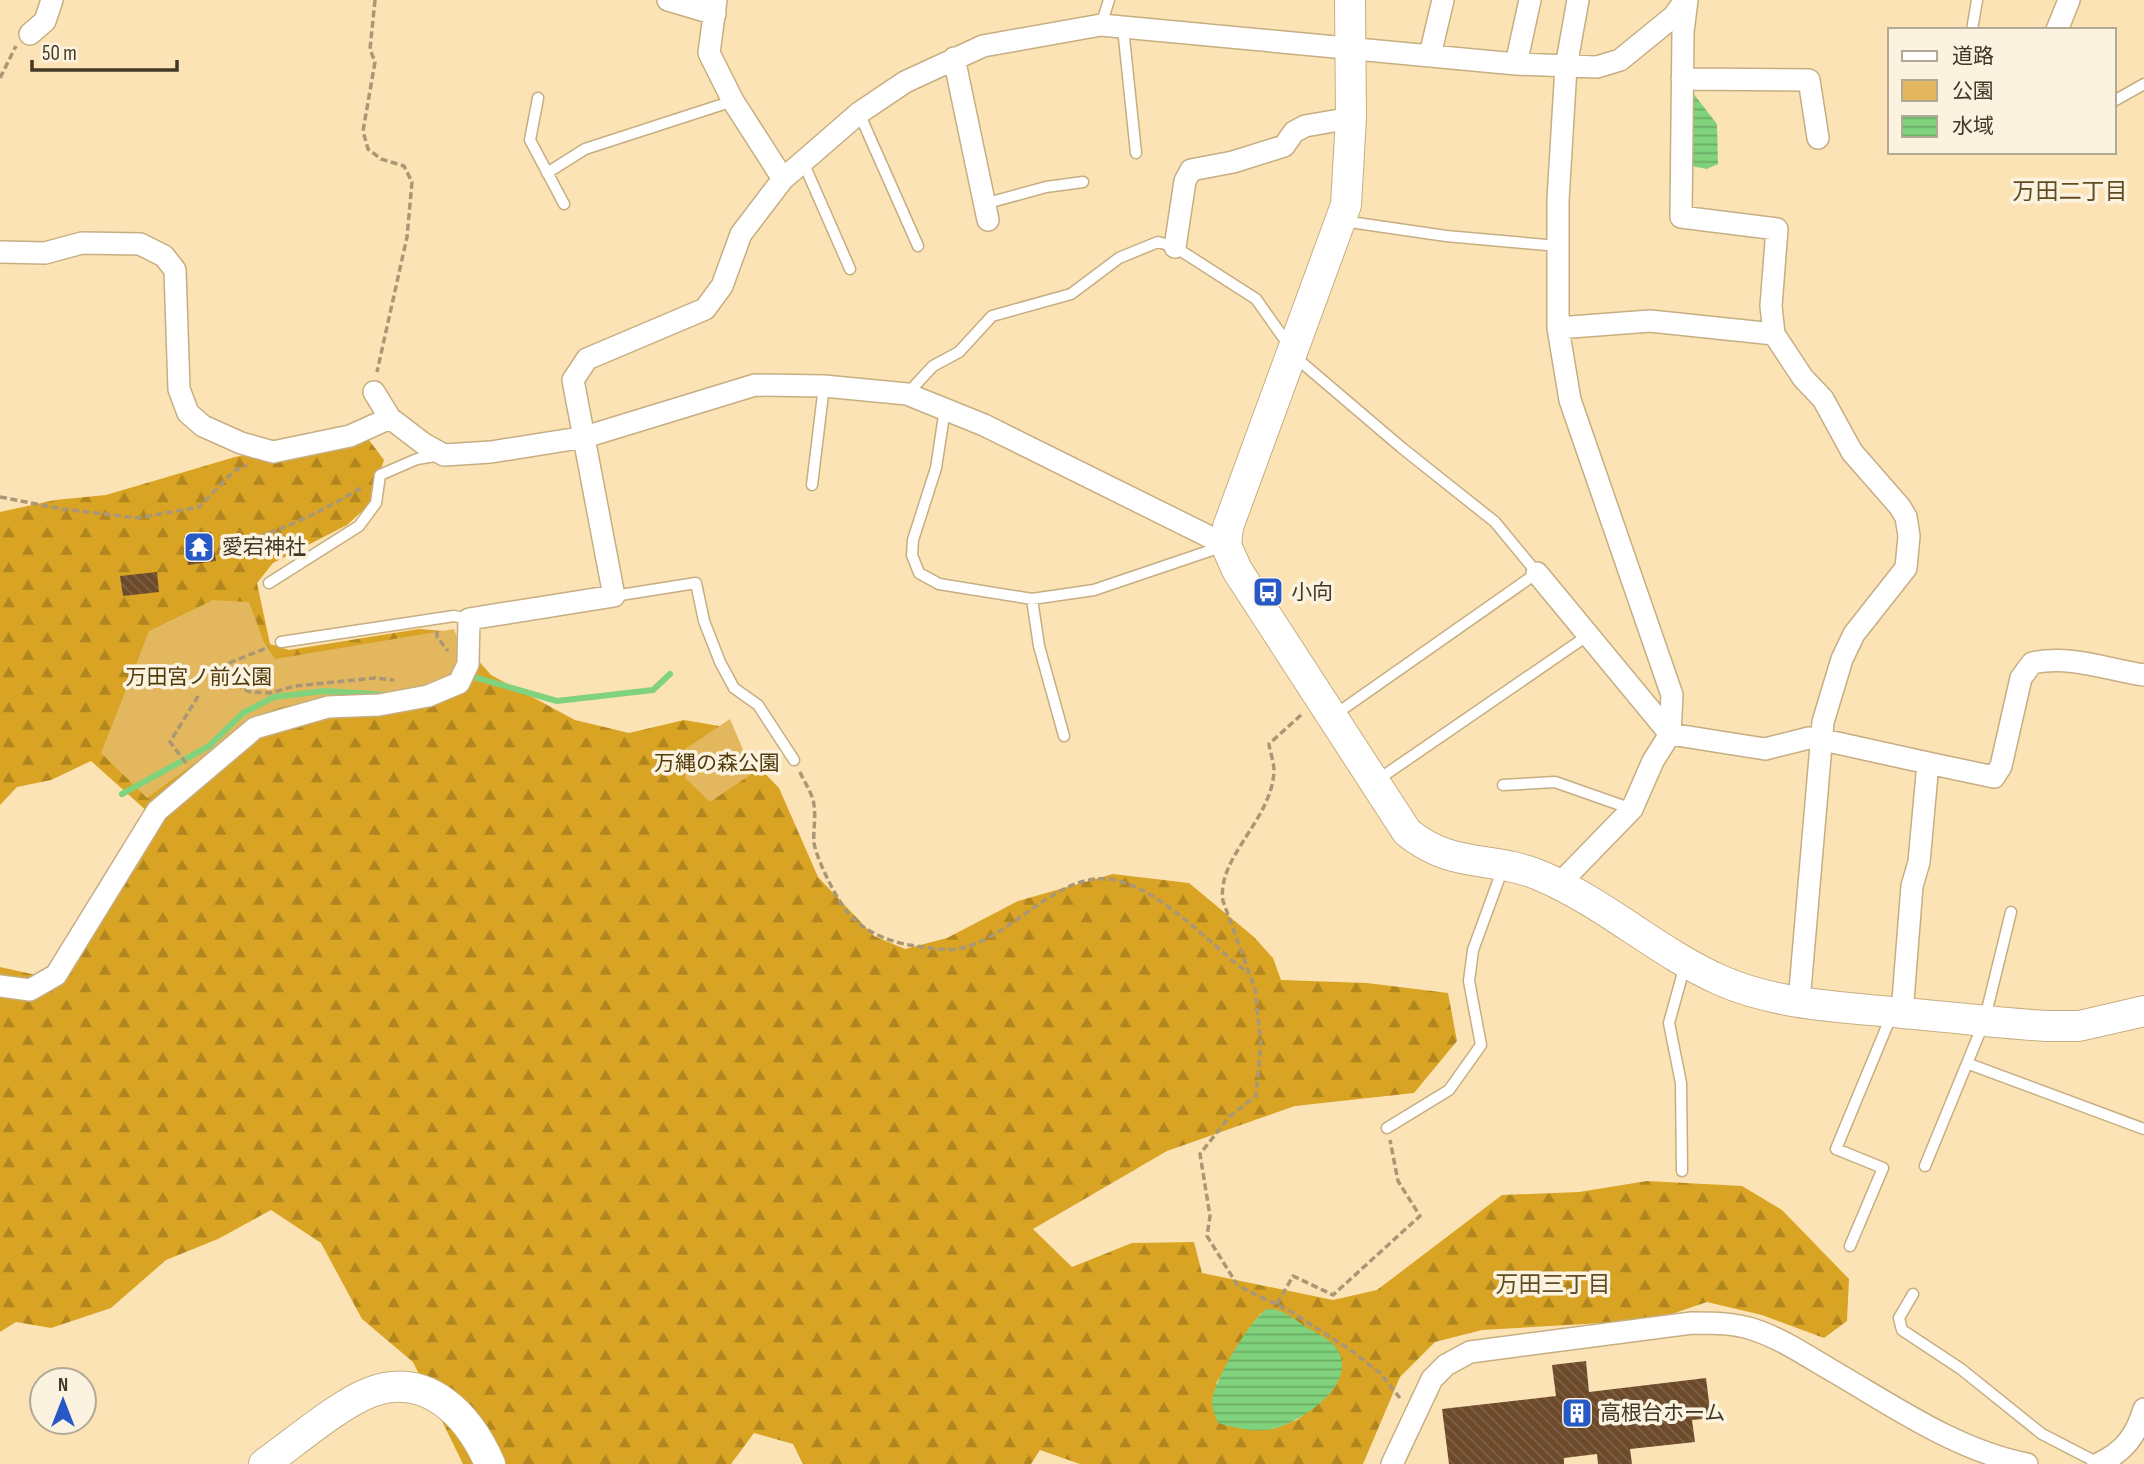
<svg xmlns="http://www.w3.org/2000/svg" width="2144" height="1464" font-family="'Sofia Sans Condensed','Noto Sans JP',sans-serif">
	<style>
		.forest { fill: url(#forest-firs); fill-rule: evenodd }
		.park { fill: #e3b75d }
		.water { fill: url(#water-rules) }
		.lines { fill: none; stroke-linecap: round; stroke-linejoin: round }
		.stream { stroke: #80d37c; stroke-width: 6 }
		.building { fill: url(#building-back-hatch) }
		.lane-casing { stroke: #c6ae82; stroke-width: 13 }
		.street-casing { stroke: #c6ae82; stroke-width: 24 }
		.secondary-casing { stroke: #c6ae82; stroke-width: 32 }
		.path { stroke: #a99775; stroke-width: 3.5; stroke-dasharray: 7 3.5; stroke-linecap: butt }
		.lane { stroke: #fff; stroke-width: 10 }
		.street { stroke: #fff; stroke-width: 21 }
		.secondary { stroke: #fff; stroke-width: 30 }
		.labels { text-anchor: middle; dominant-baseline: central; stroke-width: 7; stroke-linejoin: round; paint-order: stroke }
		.poi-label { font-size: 21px; fill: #423826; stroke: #fcf2e0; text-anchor: start }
		.park-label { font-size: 21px; fill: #523c0b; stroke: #fcf2e0 }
		.neighbourhood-label { font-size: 23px; fill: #614c21; stroke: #fcf2e0 }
	</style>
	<defs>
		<pattern id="forest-firs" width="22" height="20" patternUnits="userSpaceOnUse" patternTransform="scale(1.75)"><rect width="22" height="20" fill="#d9a324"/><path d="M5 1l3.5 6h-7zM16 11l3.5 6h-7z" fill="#b2861f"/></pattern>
		<pattern id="water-rules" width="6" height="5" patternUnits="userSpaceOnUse" patternTransform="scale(1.75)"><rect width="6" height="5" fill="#80d37c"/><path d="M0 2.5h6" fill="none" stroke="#6aac65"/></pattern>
		<pattern id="building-back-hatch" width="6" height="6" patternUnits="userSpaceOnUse" patternTransform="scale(1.75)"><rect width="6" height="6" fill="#6c4a2a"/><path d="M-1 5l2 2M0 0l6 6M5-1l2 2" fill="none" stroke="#7e6248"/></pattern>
	</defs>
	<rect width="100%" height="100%" fill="#fce3b5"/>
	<!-- forest -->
	<path class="forest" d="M366 436 384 460 369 505 347 525 273 563 257 583 270 644 289 650 419 629 444 631 462 642 491 675 575 720 629 733 684 720 719 726 779 788 818 877 874 936 905 949 947 938 1018 901 1113 874 1189 883 1254 937 1273 958 1281 980 1367 983 1448 993 1457 1041 1414 1093 1295 1106 1167 1151 1033 1229 1072 1267 1132 1243 1194 1242 1202 1273 1333 1300 1377 1290 1502 1195 1579 1192 1647 1181 1742 1186 1782 1210 1849 1279 1847 1321 1824 1338 1762 1315 1707 1302 1654 1320 1482 1330 1435 1342 1400 1377 1363 1464H1080L1040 1450 1031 1464H803L793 1444 754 1433 731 1464H463L413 1362 362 1319 321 1243 271 1210 218 1239 166 1260 111 1308 51 1328 16 1322 0 1332V967L54 979 158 821 91 761 51 780 17 787 0 805V512L55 500 106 495 235 457 303 442ZM1261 1313 1327 1396 1297 1420 1273 1429 1216 1383C1233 1360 1242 1335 1261 1313Z"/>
	<!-- park -->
	<path class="park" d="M213 600 249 602 264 642 275 659 454 629 463 654 459 669 442 683 403 695 326 699 282 707 250 718 210 752 147 798 101 753 149 631Z
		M730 719 753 773 710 802 685 778V749Z"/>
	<!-- water -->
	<path class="water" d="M1693 93 1717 124 1718 164 1707 169 1691 166 1690 97Z
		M1267 1309C1282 1308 1292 1318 1305 1326 1313 1332 1326 1337 1333 1344 1366 1379 1302 1423 1272 1429 1253 1433 1237 1428 1218 1423 1216 1417 1212 1409 1212 1402 1213 1382 1249 1321 1267 1309Z"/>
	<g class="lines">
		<!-- stream -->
		<path class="stream" d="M467 675 557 701 653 690 670 674
			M122 794 209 746 243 713 274 697 324 691 388 695"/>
	</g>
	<!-- building -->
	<path class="building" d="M211 532 216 561 188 565 184 536Z
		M157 572 159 592 123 596 120 576Z
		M1586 1361 1589 1392 1706 1378 1711 1418 1692 1420 1695 1442 1630 1449 1632 1464H1598L1597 1454 1564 1458V1464H1449L1442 1409 1556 1396 1552 1365Z"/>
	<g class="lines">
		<!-- lane casing -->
		<g class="lane-casing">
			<path id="lane" d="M1101 25 1109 0
				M1123 28 1136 153
				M1972 30 1977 0
				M538 98 530 140 564 204
				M2114 101 2144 84
				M859 113 918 246
				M803 162 850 269
				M547 173 585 149 733 101
				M984 204 1046 187 1083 182
				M1343 221 1446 236 1558 246
				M1294 356 1402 448 1495 522 1537 573 1333 716
				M907 394 933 366 959 352 992 316 1071 294 1119 258 1158 242 1175 247 1256 299 1290 347
				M945 409 936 468 913 540 912 555 919 573 939 584 1032 599 1094 590 1224 546
				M812 485 824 386
				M269 583 359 526 376 503 380 475 417 459 441 455
				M614 596 696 583 704 621 720 662 734 688 758 705 794 760
				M1032 599 1039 646 1064 736
				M281 642 454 616 469 619
				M1376 781 1587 636
				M1503 785 1555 782 1632 809
				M1969 1064 2144 1129
				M1387 1128 1449 1090 1481 1045 1469 981 1473 950 1503 868
				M1925 1166 1984 1022 2011 912
				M1682 1171 1681 1083 1669 1023 1685 965
				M1850 1246 1883 1168 1836 1149 1892 1014
				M1913 1294 1899 1318 1902 1330 1961 1369 2042 1434 2100 1464"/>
		</g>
		<!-- street casing -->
		<g class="street-casing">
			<path id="street" d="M668 0 715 14
				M716 0 709 53 733 101 783 179
				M1687 0 1683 32 1681 217 1777 229 1771 306 1774 334 1803 378 1823 399 1852 452 1900 507 1906 517 1909 536 1906 568 1854 634 1842 659 1823 722 1799 1002
				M2057 30 2069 0
				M30 34 45 21 52 0
				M1430 55 1443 0
				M954 58 988 220
				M1516 64 1530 0
				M1682 79 1809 80 1818 138
				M1175 247 1185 181 1191 170 1233 162 1284 146 1294 132 1305 126 1351 118
				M0 252 45 253 82 243 140 244 164 256 175 270 179 389 188 413 203 426 241 443 273 452 350 436 390 418
				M1558 328 1650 321 1774 334
				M374 392 390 418 424 444 444 455 491 452 585 437 755 385 824 386 907 394 984 425 1226 545
				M1537 573 1670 734 1765 749 1809 738 1819 739 1928 763 1919 862 1912 886 1902 1013
				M1928 763 1994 777 2001 766 2021 678 2032 663C2071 655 2105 669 2144 675
				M1563 886 1566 877 1632 809 1653 761 1670 734 1672 695 1570 400 1558 328V200L1566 67 1578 0
				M0 986 30 990 56 975 157 811 255 728 328 707 379 705 428 696 459 683 468 664 469 619 614 596 573 380 587 359 705 309 722 286 741 234 783 179 859 113 905 82 983 46 1101 25 1516 64 1597 67 1620 60 1674 16 1685 0
				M1392 1464 1432 1379 1446 1365 1470 1352 1692 1323C1714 1323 1735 1323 1755 1330 1782 1339 1807 1356 1831 1370 1892 1405 1957 1451 2027 1464
				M2098 1464C2124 1452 2136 1436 2144 1409"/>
		</g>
		<!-- secondary casing -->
		<g class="secondary-casing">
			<path id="secondary" d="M1350 0 1351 118 1346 205 1228 527 1226 545 1237 570 1407 832C1453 870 1493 855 1541 876 1605 903 1657 952 1720 980 1776 1005 1842 1007 1903 1013 1951 1017 1998 1023 2046 1026H2079L2144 1011
				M264 1464C294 1443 339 1404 371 1392 428 1371 469 1416 490 1464"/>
		</g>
		<!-- path -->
		<path class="path" d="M375 0 370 49 375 62 363 131 368 149 381 159 404 166 412 182 407 237 377 372
			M0 78 16 46
			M0 497 62 509 138 518 199 507 234 471 247 465
			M219 547C270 537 320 513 364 486
			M437 631V637L448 651
			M229 663 269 647
			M226 680 250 692 270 693 295 686 375 678 394 680
			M1301 715 1269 744C1270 752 1274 762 1274 771 1272 820 1216 858 1223 901L1255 989 1261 1045 1256 1096 1229 1117 1200 1154 1210 1216 1207 1236 1238 1286 1290 1311 1349 1349 1380 1373 1400 1398
			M186 763 170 742 200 693
			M800 772C804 782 813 794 814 805 816 818 813 830 814 843 817 860 837 901 849 914 863 931 888 941 909 945 925 947 941 951 957 949 1009 941 1055 873 1109 879 1159 886 1208 943 1248 973
			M1277 1304 1293 1276 1333 1295 1420 1216 1398 1181 1390 1140"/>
		<!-- lane -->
		<use href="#lane" class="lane"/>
		<!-- street -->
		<use href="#street" class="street"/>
		<!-- secondary -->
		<use href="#secondary" class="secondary"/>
	</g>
	<!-- icons -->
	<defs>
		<g id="temple-square" transform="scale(1.575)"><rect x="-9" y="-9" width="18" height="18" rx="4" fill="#2658c6" stroke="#fcf2e0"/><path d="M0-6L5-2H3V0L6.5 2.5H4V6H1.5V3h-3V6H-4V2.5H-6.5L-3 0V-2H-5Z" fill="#fff"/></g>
		<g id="bus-square" transform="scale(1.575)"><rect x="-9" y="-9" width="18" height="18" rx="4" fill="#2658c6" stroke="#fcf2e0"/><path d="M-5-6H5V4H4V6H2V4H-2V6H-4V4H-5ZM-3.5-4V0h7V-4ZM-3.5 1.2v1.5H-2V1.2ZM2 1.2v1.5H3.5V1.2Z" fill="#fff"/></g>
		<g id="building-square" transform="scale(1.575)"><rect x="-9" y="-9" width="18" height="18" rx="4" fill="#2658c6" stroke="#fcf2e0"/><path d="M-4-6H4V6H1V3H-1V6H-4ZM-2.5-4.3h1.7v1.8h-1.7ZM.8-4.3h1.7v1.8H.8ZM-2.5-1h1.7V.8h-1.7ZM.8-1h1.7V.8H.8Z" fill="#fff"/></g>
	</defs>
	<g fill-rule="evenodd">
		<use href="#temple-square" x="199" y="547"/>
		<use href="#bus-square" x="1268" y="592"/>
		<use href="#building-square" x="1577" y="1413"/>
	</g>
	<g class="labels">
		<!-- poi labels -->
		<g class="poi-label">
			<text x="222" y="547">愛宕神社</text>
			<text x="1291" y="592">小向</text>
			<text x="1600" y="1413">高根台ホーム</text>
		</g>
		<!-- park labels -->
		<g class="park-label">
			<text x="199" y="677">万田宮ノ前公園</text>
			<text x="717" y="763">万縄の森公園</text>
		</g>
		<!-- neighbourhood labels -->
		<g class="neighbourhood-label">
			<text x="2070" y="192">万田二丁目</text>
			<text x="1553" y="1285">万田三丁目</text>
		</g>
	</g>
	<!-- legend -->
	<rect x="1888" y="28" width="228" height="126" fill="#fcf2e0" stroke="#b2a896" stroke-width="2"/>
	<rect x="1902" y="51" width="35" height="10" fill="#ffffff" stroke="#b2a896" stroke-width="2"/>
	<text x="1952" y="63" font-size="21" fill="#423826">道路</text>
	<rect x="1902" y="80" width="35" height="21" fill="#e3b75d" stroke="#b2a896" stroke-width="2"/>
	<text x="1952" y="98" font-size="21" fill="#423826">公園</text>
	<rect x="1902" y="116" width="35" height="21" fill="url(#water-rules)" stroke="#b2a896" stroke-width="2"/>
	<text x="1952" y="133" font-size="21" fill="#423826">水域</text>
	<!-- north arrow -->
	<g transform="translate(63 1401)"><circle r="33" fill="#fcf2e0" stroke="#b2a896" stroke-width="2"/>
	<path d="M0-5L12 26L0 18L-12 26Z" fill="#2658c6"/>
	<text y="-10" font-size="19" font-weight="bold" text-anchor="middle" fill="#423826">N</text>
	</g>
	<!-- scale -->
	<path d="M32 60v10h145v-10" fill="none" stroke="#423826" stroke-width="3.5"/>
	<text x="42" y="60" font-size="21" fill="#423826" stroke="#fcf2e0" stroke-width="5" paint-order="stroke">50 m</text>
</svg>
